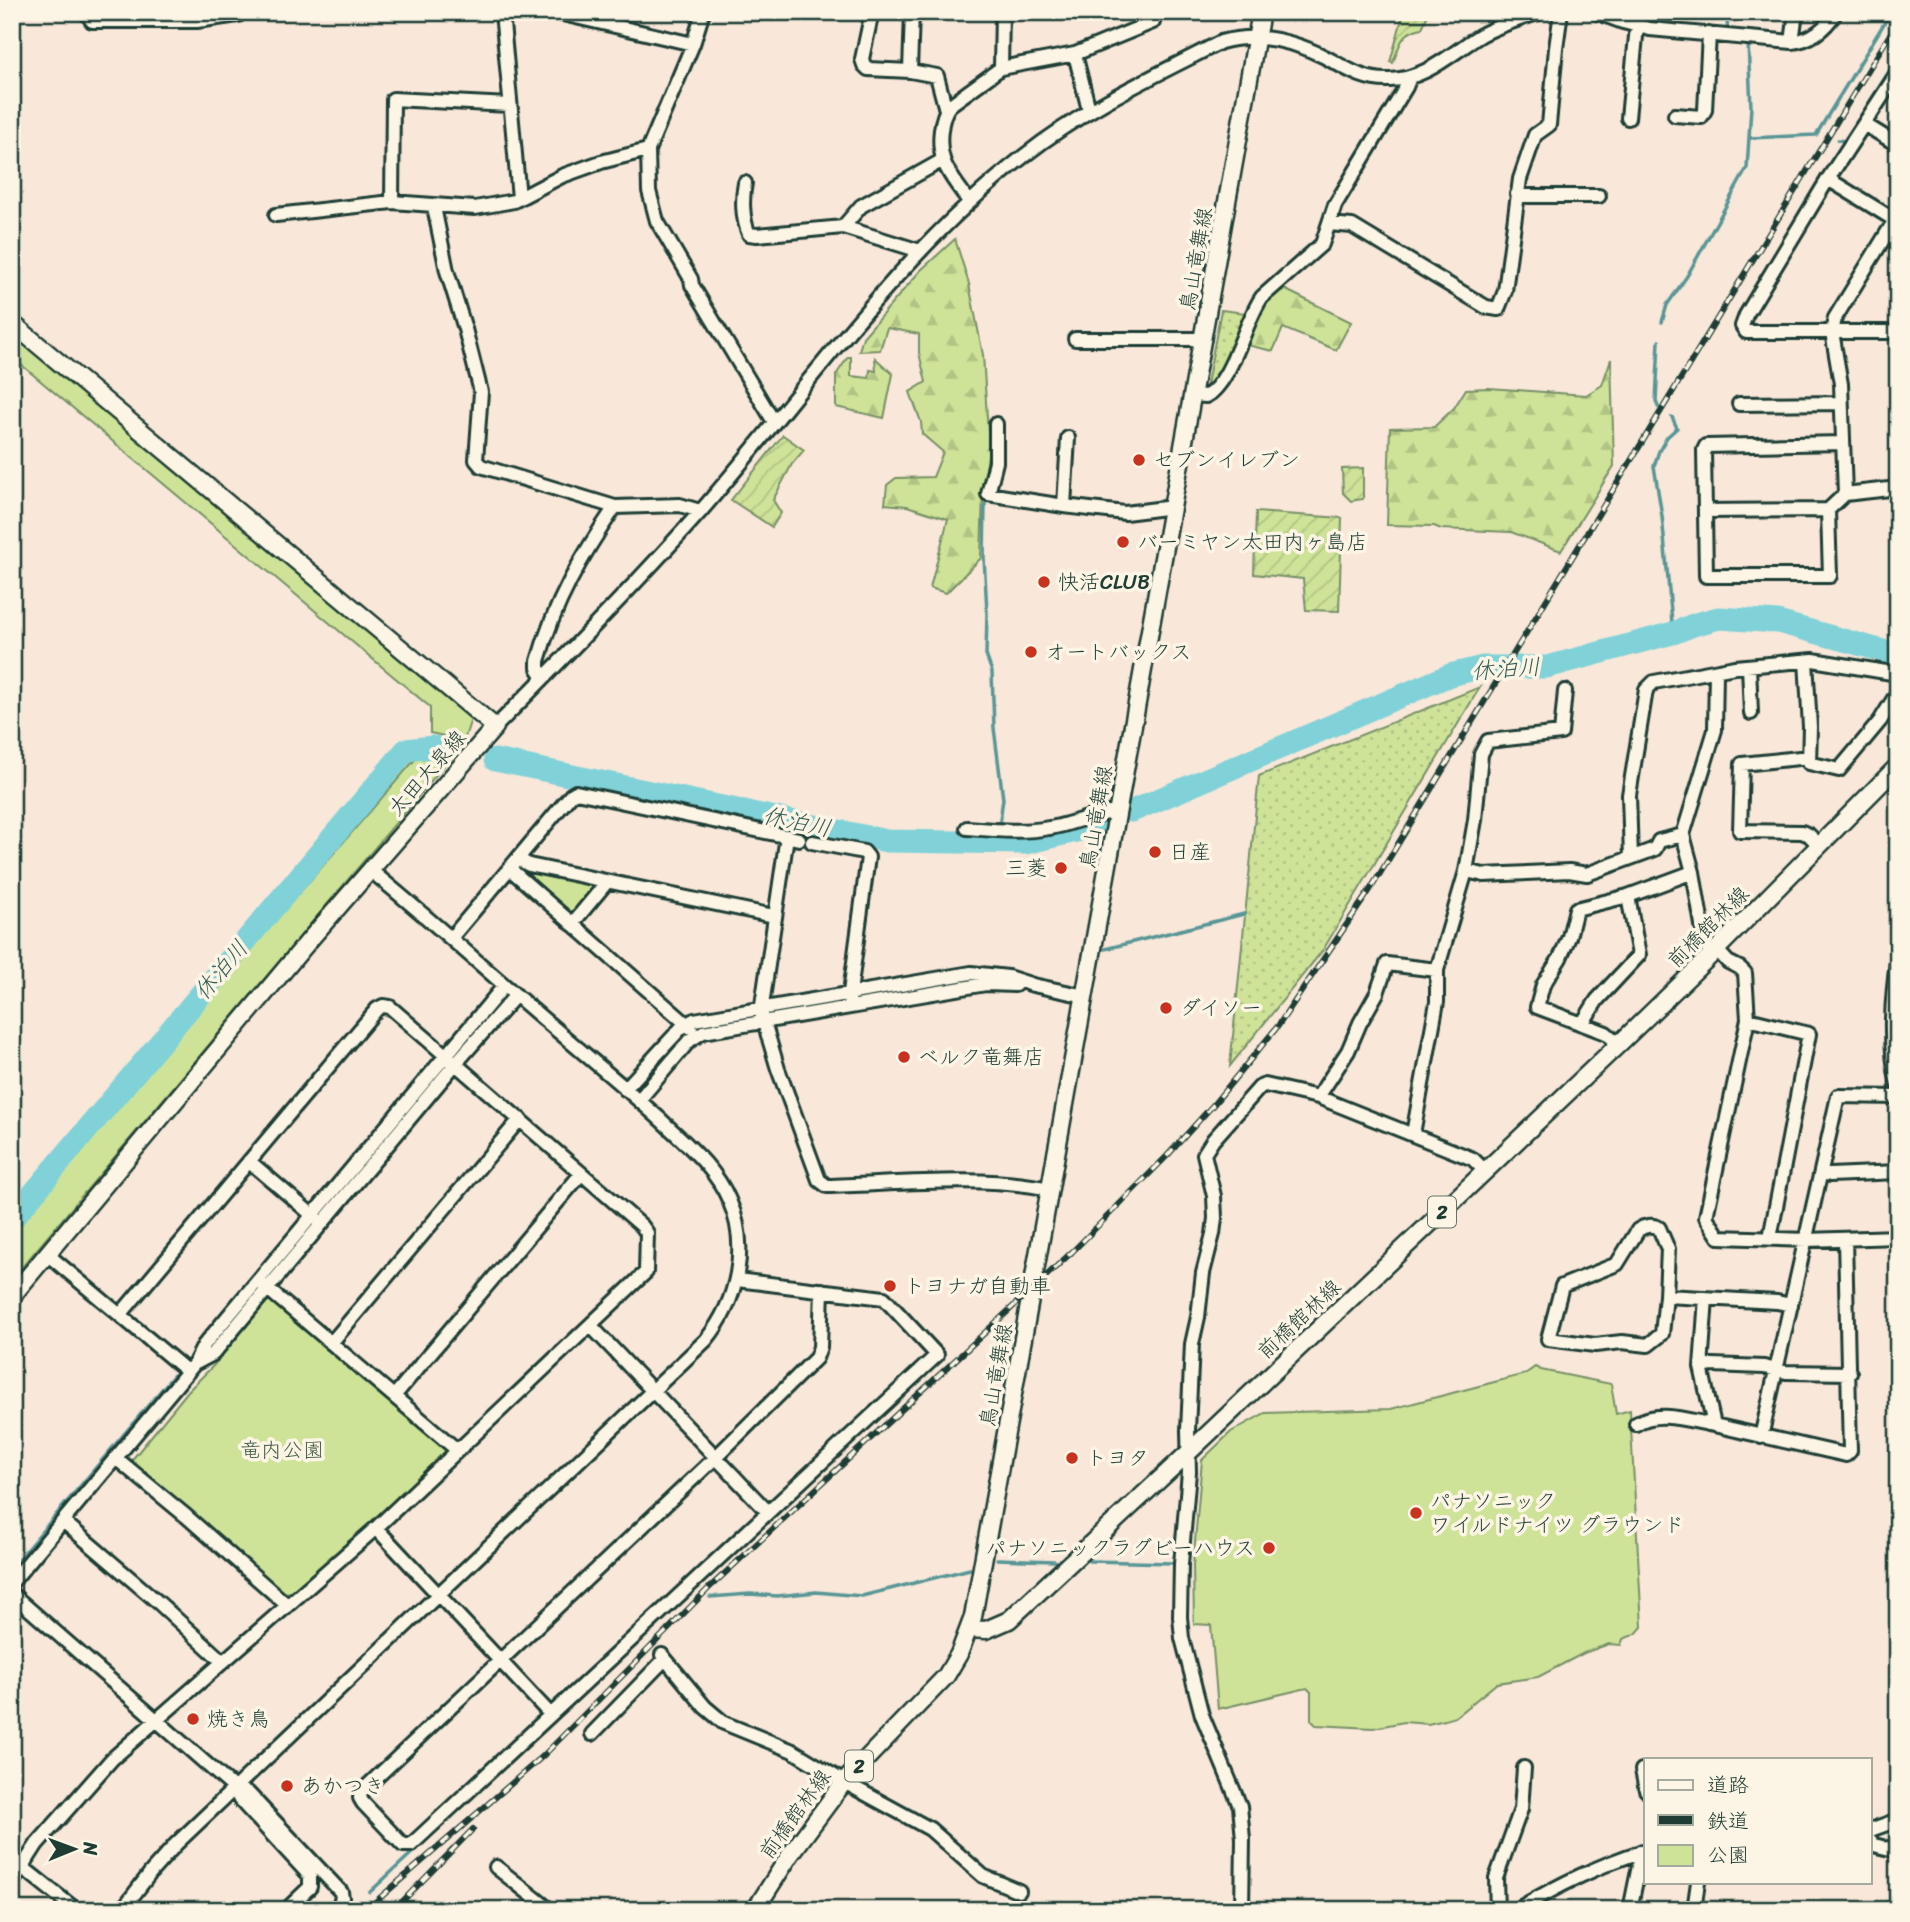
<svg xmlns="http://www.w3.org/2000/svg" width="1910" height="1922" font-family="Sriracha,'Klee One',sans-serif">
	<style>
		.grass { fill: url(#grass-dots); stroke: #769066; stroke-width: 2 }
		.forest { fill: url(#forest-firs); stroke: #769066; stroke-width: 2 }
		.park { fill: #cee398; stroke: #769066; stroke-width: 2 }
		.garden { fill: url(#garden-furrows); stroke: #769066; stroke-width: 2 }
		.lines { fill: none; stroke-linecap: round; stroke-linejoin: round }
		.stream { stroke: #599696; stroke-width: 3.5 }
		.river { stroke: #80d2d8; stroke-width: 23 }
		.minor-casing { stroke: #1f3d34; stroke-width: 18 }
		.major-casing { stroke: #1f3d34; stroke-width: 21 }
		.minor { stroke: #fcf5e5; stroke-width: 12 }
		.major { stroke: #fcf5e5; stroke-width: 16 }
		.rail-casing { stroke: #1f3d34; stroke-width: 6 }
		.rail { stroke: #fcf5e5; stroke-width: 3.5; stroke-dasharray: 10; stroke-linecap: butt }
		.poi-dot { fill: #c8321e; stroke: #fcf5e5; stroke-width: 2.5 }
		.labels { text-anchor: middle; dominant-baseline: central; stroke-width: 7; stroke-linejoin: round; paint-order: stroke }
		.shield { fill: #fcf5e5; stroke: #617469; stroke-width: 2 }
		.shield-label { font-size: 19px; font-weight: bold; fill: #1f3d34 }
		.street-label { font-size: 21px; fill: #1f3d34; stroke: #fcf5e5 }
		.poi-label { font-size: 21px; fill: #1f3d34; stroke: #fcf5e5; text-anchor: start }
		.park-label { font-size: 21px; fill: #425e48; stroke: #fcf5e5 }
		.water-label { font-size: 23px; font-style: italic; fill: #325b55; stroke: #fcf5e5 }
	</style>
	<defs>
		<pattern id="grass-dots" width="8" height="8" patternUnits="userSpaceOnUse" patternTransform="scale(1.75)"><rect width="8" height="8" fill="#cee398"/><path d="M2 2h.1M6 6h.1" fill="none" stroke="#b0c484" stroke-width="1.8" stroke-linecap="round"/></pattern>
		<pattern id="forest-firs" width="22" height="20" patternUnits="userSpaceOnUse" patternTransform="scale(1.75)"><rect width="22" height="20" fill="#cee398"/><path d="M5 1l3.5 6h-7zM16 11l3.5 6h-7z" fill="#b0c484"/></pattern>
		<pattern id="garden-furrows" width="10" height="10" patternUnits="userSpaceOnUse" patternTransform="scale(1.75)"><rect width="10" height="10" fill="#cee398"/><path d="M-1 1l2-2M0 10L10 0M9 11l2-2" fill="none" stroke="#b0c484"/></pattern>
	</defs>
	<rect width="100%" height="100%" fill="#f9e7d9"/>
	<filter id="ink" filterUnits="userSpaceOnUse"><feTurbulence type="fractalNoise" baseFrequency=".0143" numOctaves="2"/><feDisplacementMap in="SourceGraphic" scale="14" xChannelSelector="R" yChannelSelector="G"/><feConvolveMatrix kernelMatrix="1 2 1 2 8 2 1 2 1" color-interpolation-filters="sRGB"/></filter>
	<g filter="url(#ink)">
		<!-- grass -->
		<path class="grass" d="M1221 310 1246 313C1236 341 1227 366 1206 389Z
			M1480 687 1323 950 1230 1066 1259 776Z"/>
		<!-- forest -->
		<path class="forest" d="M955 239 969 284 983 355 989 448 983 491 981 558 946 593 930 588 948 519 907 506 885 504 887 485 896 478 933 477 943 452 922 434 921 422 910 392 926 382 919 353V334L887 328 880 350 859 351 863 337 920 271Z
			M1284 289 1351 322 1336 350 1283 328 1273 351 1247 345C1256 323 1260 300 1284 289Z
			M848 357H851V376L869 378 870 370 876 371 875 358 893 374 884 418 836 407V375Z
			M1611 359 1614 466 1561 551 1511 532 1441 529 1434 526 1387 525 1390 428 1434 427 1454 408 1466 389 1489 388 1586 395 1602 385Z"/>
		<!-- park -->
		<path class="park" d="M12 334 471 719 463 743 12 1279V1231L144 1072 418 756 449 755 460 743 453 738 430 733V707L12 357Z
			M524 869 591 883 596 888 574 913H569L521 873Z
			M267 1300 274 1301 446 1446 447 1454 370 1527 293 1592 283 1593 131 1461 188 1391 214 1365Z
			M1535 1367 1541 1370 1611 1384 1616 1414 1630 1410 1642 1627 1636 1634 1623 1639 1621 1645 1609 1644 1584 1653 1538 1677 1497 1683 1455 1717 1445 1720 1428 1724 1404 1722 1373 1728 1316 1725 1311 1720V1692L1307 1688 1218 1709 1211 1625 1194 1624 1193 1565 1202 1460 1231 1432 1265 1413 1391 1409 1525 1374Z"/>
		<!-- garden -->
		<path class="garden" d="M1404 12H1429L1422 28C1401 32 1400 44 1393 63L1390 62Z
			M783 435 804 450 792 464 773 500 781 513 772 527 731 500Z
			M1363 468V499L1351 501 1343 493 1342 469Z
			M1256 512 1342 518 1339 611 1306 610 1303 579 1254 574Z"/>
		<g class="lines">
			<!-- stream -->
			<path class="stream" d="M1727 32 1728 12
				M1750 138 1816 135 1891 12
				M1838 140 1845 141 1895 62
				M1662 322 1667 305 1687 276 1747 168 1751 107 1748 43
				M1658 407 1656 401 1659 341
				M1672 417 1677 428 1667 437 1659 451 1654 466 1662 516 1673 633
				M985 504 984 557 987 612 986 655 992 672 994 728 1003 799 999 827
				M1105 949 1244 914
				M705 1025 740 1018
				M458 1051 492 1012
				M647 1077 680 1039
				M997 1559 1055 1561
				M1089 1561 1173 1563
				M12 1567 174 1375
				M710 1597 750 1594 777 1596 816 1592 862 1596 970 1569
				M12 1850 18 1854
				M34 1867 88 1910
				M370 1892 430 1836"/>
			<!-- river -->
			<path class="river" d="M495 760 887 841 1025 843 1101 825
				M1132 811 1450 675 1483 667H1547L1673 633 1696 624 1719 618 1778 622 1898 655
				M12 1219 406 750 433 747 443 749"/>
			<!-- minor casing -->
			<g class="minor-casing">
				<path id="minor" d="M86 12 92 21H197L238 15
					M502 12 519 198
					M554 12 693 44
					M703 12 693 44 648 150 649 191 657 221 691 279 692 285 774 422
					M872 12 862 59 864 65 868 69 910 71 937 76 946 110
					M1596 12 1623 22 1650 29 1792 42C1812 40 1825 29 1836 12
					M1792 42 1796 12
					M1001 68 1075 54
					M910 71 912 12
					M1898 72 1828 179 1746 315 1742 326 1746 332H1898
					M1089 110 1075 54 1153 22V12
					M1675 115 1701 117 1705 110 1709 34
					M1628 118 1637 26
					M1864 124 1898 145
					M1828 179 1898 222
					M745 183C742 198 742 219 749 234L757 235 843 227
					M1517 194 1528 196H1599
					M392 202 393 99 509 105
					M969 202C961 189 947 174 943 159 938 144 940 117 950 105L1001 68 1002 12
					M434 207 447 271 465 329 481 392 476 460 481 466 615 507 680 505 700 511
					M276 215 392 202 475 208 514 201 562 176 601 162 648 150
					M1329 224 1352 226 1486 307 1498 309 1505 291 1520 179 1535 135 1549 125 1556 48 1561 12
					M920 251 843 227 861 206 943 160
					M1075 339H1204
					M1193 395 1206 396C1232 383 1245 320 1262 297L1322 244 1335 205 1406 87 1410 77
					M1739 404 1841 403
					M996 424V462L988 494 1064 506
					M1068 438 1064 506 1125 513 1173 507
					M1842 443 1706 446 1704 450 1706 576H1830L1828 510 1845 494 1898 488
					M1845 494 1841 384 1832 332 1835 318 1895 220
					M1705 511 1828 510
					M1806 661 1810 727 1809 763 1839 770 1880 721 1898 692
					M1749 666 1751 713
					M544 677 538 668V661C554 604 582 555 615 507
					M495 727C565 657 634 586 700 512 805 391 897 255 1024 156 1085 108 1152 77 1221 42 1256 32 1293 41 1325 57 1347 69 1364 81 1390 80 1427 79 1451 53 1481 35 1499 25 1522 18 1541 12
					M1809 757 1742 764 1740 831 1802 832 1809 835 1819 845
					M967 828C994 830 1022 833 1049 828 1068 826 1102 810 1118 813
					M787 836 761 1012 778 1069 819 1180 827 1186C898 1184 982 1175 1050 1189
					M812 842 864 852 868 857 849 1000
					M1631 858 1629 795 1646 690 1654 682 1735 667 1813 660 1898 674
					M518 859 529 865 774 916
					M510 869 691 1028
					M1466 871 1484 875 1569 871 1587 874 1655 849 1659 841 1683 835
					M572 924 607 882
					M451 938 571 795 576 792 799 839
					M1716 949 1728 962 1740 968 1745 973 1748 1019
					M1898 954C1892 997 1888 1042 1898 1085
					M1711 955 1705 943 1693 872 1683 835 1715 730 1716 672
					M1582 1024 1597 1000 1639 955 1628 896
					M1619 1044 1606 1033 1537 1007 1543 985 1560 958 1569 937 1576 909 1628 896 1693 872
					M625 1089 682 1027 694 1020 971 973 1008 977 1033 985 1085 996
					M1318 1097 1348 1051 1360 1023 1377 993 1387 964 1437 970
					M639 1100 689 1041 703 1032 986 984 1015 985
					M1413 1134 1437 1002V970L1466 871 1475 820 1481 754 1488 741 1561 733 1565 691
					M249 1161 318 1220
					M1821 1173 1830 1175 1898 1172
					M1770 1238 1809 1034 1748 1019 1706 1217 1719 1237 1807 1240 1898 1237
					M47 1254 188 1372
					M737 1280 884 1298 937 1355 411 1845H403L363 1803 360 1798 361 1792 716 1457 816 1358 820 1347 822 1290
					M263 1285 457 1450
					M1666 1296 1662 1334 1648 1345 1622 1342 1595 1345 1548 1339 1562 1286 1617 1264 1638 1230C1644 1226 1652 1224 1659 1228L1668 1249 1666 1296 1777 1302 1791 1305
					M1706 1298 1701 1367 1714 1425 1846 1455 1850 1451 1845 1239
					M591 1326 768 1512
					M331 1343 520 1119
					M196 1363 213 1354 456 1063 516 995
					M1701 1367 1712 1365 1764 1367 1786 1372 1850 1373
					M395 1395 581 1174
					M1636 1424C1657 1409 1690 1421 1714 1425
					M1761 1437 1838 1096 1898 1097
					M117 1459 186 1516 287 1605
					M64 1522 159 1603 222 1661
					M376 1528 550 1714
					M12 1582 195 1363 204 1345 504 986
					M12 1594 234 1788 240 1800 310 1876V1887L286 1910
					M662 1655 705 1707 724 1723 793 1751 844 1782 930 1829 983 1876 1019 1891
					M592 1734 665 1659
					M1642 1770 1646 1790
					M234 1788 248 1793 341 1892 342 1898 337 1910
					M1870 1830 1898 1820
					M1870 1840 1874 1845 1898 1851
					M12 1859 76 1910
					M496 1867 550 1910
					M12 1883 37 1844 112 1759 376 1528 646 1272 647 1233 642 1226 390 1007 383 1006 377 1009 120 1315
					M122 1910 151 1872 176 1844 706 1340C737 1302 750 1247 729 1200 715 1167 687 1145 661 1120 628 1090 594 1062 560 1033 496 979 435 923 370 870
					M1242 1910 1243 1839 1240 1806 1202 1715 1182 1638 1180 1617 1181 1564 1189 1472 1188 1430 1192 1344 1198 1317 1203 1273 1213 1234 1215 1218 1214 1196 1204 1154 1213 1140 1260 1087 1265 1085 1318 1097 1473 1159 1485 1171
					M1497 1910 1496 1878 1521 1809 1524 1768
					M1516 1910C1561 1884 1597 1866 1646 1850
					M1630 1910 1642 1851
					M1694 1910 1698 1882"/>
			</g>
			<!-- major casing -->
			<g class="major-casing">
				<path id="major" d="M12 323 495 727 312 937 12 1296
					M969 1629 986 1630 1009 1620 1188 1453 1619 1044 1711 955 1898 766
					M755 1910 790 1855 844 1782 946 1676 959 1654 973 1617 1261 12"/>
			</g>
			<!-- minor -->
			<use href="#minor" class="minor"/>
			<!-- major -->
			<use href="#major" class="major"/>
			<!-- rail casing -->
			<g class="rail-casing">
				<path id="rail" d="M366 1910 543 1756 710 1587 1072 1252 1167 1156 1213 1105 1278 1026 1370 890 1898 21
					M394 1910 473 1829"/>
			</g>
			<!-- rail -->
			<use href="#rail" class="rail"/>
		</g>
	</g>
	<!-- markers -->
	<g class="poi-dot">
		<circle cx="1139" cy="460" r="7"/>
		<circle cx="1123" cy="542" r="7"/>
		<circle cx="1044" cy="582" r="7"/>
		<circle cx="1031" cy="652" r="7"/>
		<circle cx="1155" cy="852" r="7"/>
		<circle cx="1061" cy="868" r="7"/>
		<circle cx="1166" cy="1008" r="7"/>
		<circle cx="904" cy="1057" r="7"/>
		<circle cx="890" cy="1286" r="7"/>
		<circle cx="1072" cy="1458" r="7"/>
		<circle cx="1416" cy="1513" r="7"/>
		<circle cx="1269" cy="1548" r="7"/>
		<circle cx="193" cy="1719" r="7"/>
		<circle cx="287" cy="1786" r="7"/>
	</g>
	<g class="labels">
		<!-- shield labels -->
		<g class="shield">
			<rect x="1428" y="1196.5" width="28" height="31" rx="5"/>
			<rect x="845" y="1750.5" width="28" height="31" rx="5"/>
		</g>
		<g class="shield-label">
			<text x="1442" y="1212">2</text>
			<text x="859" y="1766">2</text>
		</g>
		<!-- street labels -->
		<g class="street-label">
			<text transform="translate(1196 259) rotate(-80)">鳥山竜舞線</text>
			<text transform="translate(427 773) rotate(-49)">太田大泉線</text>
			<text transform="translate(1096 817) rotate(-80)">鳥山竜舞線</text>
			<text transform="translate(1708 927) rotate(-45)">前橋館林線</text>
			<text transform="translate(1299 1319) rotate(-43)">前橋館林線</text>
			<text transform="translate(996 1375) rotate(-80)">鳥山竜舞線</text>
			<text transform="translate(795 1814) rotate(-54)">前橋館林線</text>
		</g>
		<!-- poi labels -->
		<g class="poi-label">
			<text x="1153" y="460">セブンイレブン</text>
			<text x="1137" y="542">バーミヤン太田内ヶ島店</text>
			<text x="1058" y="582">快活CLUB</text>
			<text x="1045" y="652">オートバックス</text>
			<text x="1169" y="852">日産</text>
			<text x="1047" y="868" text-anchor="end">三菱</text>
			<text x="1180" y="1008">ダイソー</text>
			<text x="918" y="1057">ベルク竜舞店</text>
			<text x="904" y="1286">トヨナガ自動車</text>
			<text x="1086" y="1458">トヨタ</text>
			<text x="1430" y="1501">パナソニック<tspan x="1430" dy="24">ワイルドナイツ グラウンド</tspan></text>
			<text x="1255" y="1548" text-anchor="end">パナソニックラグビーハウス</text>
			<text x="207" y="1719">焼き鳥</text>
			<text x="301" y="1786">あかつき</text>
		</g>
		<!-- park labels -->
		<g class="park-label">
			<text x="282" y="1450">竜内公園</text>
		</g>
		<!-- water labels -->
		<g class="water-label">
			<text transform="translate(1506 669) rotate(-4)">休泊川</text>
			<text transform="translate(797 822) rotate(12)">休泊川</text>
			<text transform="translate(221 970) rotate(-50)">休泊川</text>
		</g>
	</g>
	<!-- margin -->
	<rect width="1910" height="1922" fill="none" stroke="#fcf5e5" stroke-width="42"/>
	<rect x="21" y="21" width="1868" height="1880" fill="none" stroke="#1f3d34" stroke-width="2.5" filter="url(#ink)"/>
	<!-- legend -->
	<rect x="1644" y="1758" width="228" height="126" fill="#fcf5e5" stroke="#a4ab9e" stroke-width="2"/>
	<rect x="1658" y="1780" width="35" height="10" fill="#fcf5e5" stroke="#a4ab9e" stroke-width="2"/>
	<text x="1707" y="1792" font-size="21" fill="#1f3d34">道路</text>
	<rect x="1658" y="1815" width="35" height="10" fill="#1f3d34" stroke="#a4ab9e" stroke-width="2"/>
	<text x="1707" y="1828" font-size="21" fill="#1f3d34">鉄道</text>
	<rect x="1658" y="1845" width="35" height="21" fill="#cee398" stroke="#a4ab9e" stroke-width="2"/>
	<text x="1707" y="1862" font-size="21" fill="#1f3d34">公園</text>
	<!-- north arrow -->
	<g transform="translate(74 1849) rotate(89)" stroke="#fcf5e5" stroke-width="5" paint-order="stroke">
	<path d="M0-5L12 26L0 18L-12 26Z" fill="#1f3d34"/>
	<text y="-10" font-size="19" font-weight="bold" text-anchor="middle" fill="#1f3d34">N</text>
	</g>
</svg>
